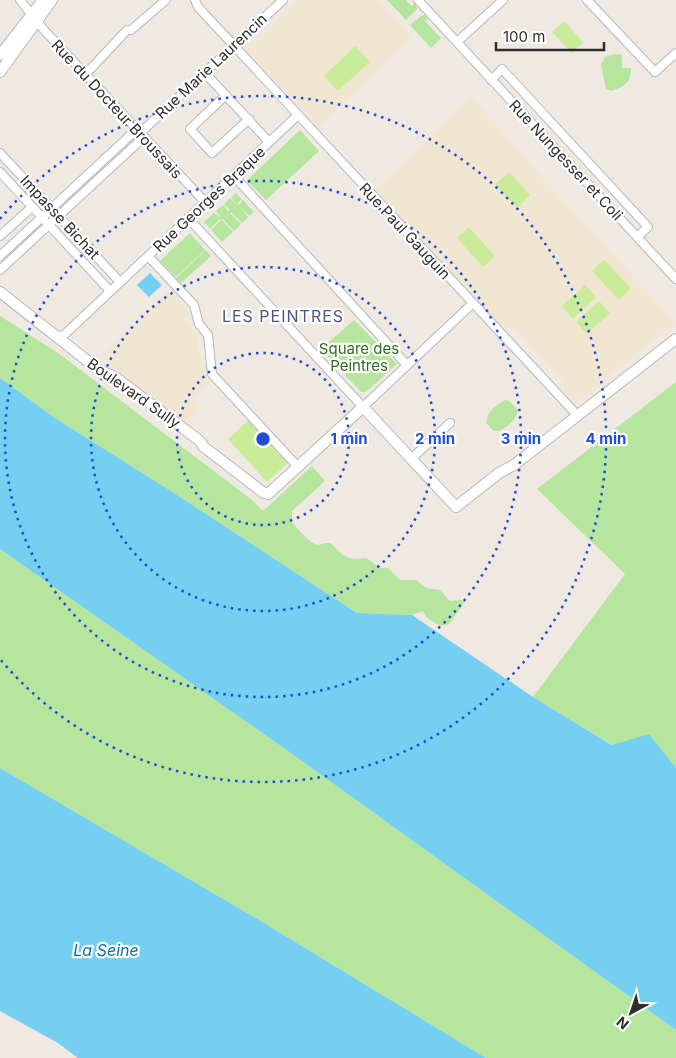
<svg xmlns="http://www.w3.org/2000/svg" width="676" height="1058" font-family="Inter,sans-serif">
	<style>
		.education { fill: #f0e6d1 }
		.green { fill: #b6e59e }
		.pitch { fill: #c9ec9a }
		.water { fill: #75cff0 }
		.lines { fill: none; stroke-linecap: round; stroke-linejoin: round }
		.street-casing { stroke: #b4b7c1; stroke-width: 10 }
		.secondary-casing { stroke: #b4b7c1; stroke-width: 12 }
		.street { stroke: #fff; stroke-width: 8 }
		.secondary { stroke: #fff; stroke-width: 10 }
		.ring { fill: none; stroke: #1d4ed8; stroke-width: 2.5; stroke-dasharray: 2.5 5 }
		.labels { text-anchor: middle; dominant-baseline: central; stroke-width: 4.5; stroke-linejoin: round; paint-order: stroke }
		.street-label { font-size: 15px; fill: #2e2e2e; stroke: #fff }
		.park-label { font-size: 15px; fill: #2c6e1b; stroke: #fff }
		.neighbourhood-label { font-size: 16px; letter-spacing: 1px; fill: #4d5680; stroke: #fff }
		.water-label { font-size: 16px; font-style: italic; fill: #0d6fa3; stroke: #fff }
		.centre { fill: #1d4ed8; stroke: #fff; stroke-width: 2.5 }
		.ring-label { font-size: 15px; text-anchor: middle; font-weight: bold; fill: #1d4ed8; stroke: #fff; stroke-width: 4.5; stroke-linejoin: round; paint-order: stroke }
	</style>
	<rect width="100%" height="100%" fill="#efe9e1"/>
	<!-- education -->
	<path class="education" d="M298 0H378L413 38 318 127 246 49Z
		M472 97 549 185 676 323 575 403 565 394 562 380 513 327 510 328 501 326 375 190Z
		M169 289 190 312 183 319 196 334 203 371 211 382 193 398 203 408 187 424 101 357 154 306V305Z"/>
	<!-- green -->
	<path class="green" d="M387 0H406L411 6 415 3 417 9 406 20Z
		M424 15 428 17 425 21 441 38 431 48 410 25 421 16Z
		M614 54 622 55V68H631C631 83 624 87 611 91L606 89 601 65 605 57Z
		M300 130 319 151 266 200 247 180Z
		M236 193 242 199 237 204 239 205 243 200 254 212 249 216 238 205 248 217 242 223 231 212 230 213 241 224 234 231 223 219 222 220 233 232 222 242 211 230 221 220 220 219 210 229 204 222 214 213 221 218 216 211 223 205 228 211 230 210 224 204 230 198 236 204 231 197Z
		M190 233 205 250 176 277 160 261Z
		M206 250 211 256 181 283 176 278Z
		M0 316 58 353 252 500 263 511 312 466 325 481 292 511V522C297 528 311 545 318 545 321 545 326 542 329 543 334 543 338 554 347 557 363 563 364 551 378 568H388L400 580H416L426 588 440 590 450 601 461 600 465 602 449 624 440 626 426 617 423 611 412 615 357 613 174 493 55 418 0 378Z
		M354 320 397 364 366 392H361L321 349Z
		M676 382V768L649 735 613 745 533 697 625 574 537 489Z
		M505 400 509 401 518 410C517 419 504 432 494 431L487 424C485 413 496 405 505 400Z
		M0 549 288 751 676 1030V1058H486L259 920 0 768Z"/>
	<!-- pitch -->
	<path class="pitch" d="M564 21 583 42 572 53 552 32Z
		M355 46 370 62 338 91 324 76Z
		M509 172 530 195 517 208 495 185Z
		M469 227 495 256 483 267 457 238Z
		M604 260 631 288 619 300 592 271Z
		M585 285 596 297 573 319 562 306Z
		M599 301 610 313 587 334 576 322Z
		M249 420 288 463 267 482 228 439Z"/>
	<!-- water -->
	<path class="water" d="M150 273 162 285 149 297 137 285Z
		M0 378 55 418 174 493 357 613 412 615 533 697 612 745 649 734 676 768V1030L288 751 0 549Z
		M0 768 259 920 486 1058H78L58 1043 0 1011Z"/>
	<g class="lines">
		<!-- street casing -->
		<g class="street-casing">
			<path id="street" d="M20 0 44 30 205 202
				M195 0 198 7 578 416
				M418 0 676 279
				M587 0 655 72 676 53
				M457 42 503 0
				M205 73 269 142
				M85 75 127 30H131L166 0
				M491 80 502 69 648 227 637 237
				M226 95 190 129 212 153 249 119
				M140 133 283 0
				M0 153 120 282
				M0 172 110 291
				M234 176 407 365
				M188 218 363 407 472 304
				M0 236 32 207
				M0 256 137 129
				M148 256 194 305 199 324 208 335 212 374 298 467
				M0 270 144 137
				M56 336H60L65 334 298 115
				M411 459 450 423"/>
		</g>
		<!-- secondary casing -->
		<g class="secondary-casing">
			<path id="secondary" d="M0 55 43 0
				M0 72 52 0
				M0 292 99 370 115 377 200 441 204 447 264 493 268 494 363 407 456 507 499 473 514 465 676 339"/>
		</g>
		<!-- street -->
		<use href="#street" class="street"/>
		<!-- secondary -->
		<use href="#secondary" class="secondary"/>
	</g>
	<!-- distance rings -->
	<g class="ring">
		<circle cx="263" cy="439" r="86"/>
		<circle cx="263" cy="439" r="172"/>
		<circle cx="263" cy="439" r="258"/>
		<path d="M0 219A343 343 0 1 1 0 659"/>
	</g>
	<g class="labels">
		<!-- street labels -->
		<g class="street-label">
			<text transform="translate(211 66) rotate(-43)">Rue Marie Laurencin</text>
			<text transform="translate(117 109) rotate(47)">Rue du Docteur Broussais</text>
			<text transform="translate(566 160) rotate(47)">Rue Nungesser et Coli</text>
			<text transform="translate(209 199) rotate(-43)">Rue Georges Braque</text>
			<text transform="translate(60 217) rotate(47)">Impasse Bichat</text>
			<text transform="translate(405 231) rotate(47)">Rue Paul Gauguin</text>
			<text transform="translate(134 393) rotate(35)">Boulevard Sully</text>
		</g>
		<!-- park labels -->
		<g class="park-label">
			<text x="359" y="348">Square des<tspan x="359" dy="17">Peintres</tspan></text>
		</g>
		<!-- neighbourhood labels -->
		<g class="neighbourhood-label">
			<text x="283" y="316">LES PEINTRES</text>
		</g>
		<!-- water labels -->
		<g class="water-label">
			<text x="106" y="950">La Seine</text>
		</g>
	</g>
	<circle cx="263" cy="439" r="8" class="centre"/>
	<g class="ring-label">
		<text x="349" y="444">1 min</text>
		<text x="435" y="444">2 min</text>
		<text x="521" y="444">3 min</text>
		<text x="606" y="444">4 min</text>
	</g>
	<!-- north arrow -->
	<g transform="translate(631 1013) rotate(220)" stroke="#ffffff" stroke-width="4" paint-order="stroke">
	<path d="M0-4L9 19L0 12L-9 19Z" fill="#2e2e2e"/>
	<text y="-8" font-size="14" font-weight="bold" text-anchor="middle" fill="#2e2e2e">N</text>
	</g>
	<!-- scale -->
	<path d="M496 42v8h108v-8" fill="none" stroke="#2e2e2e" stroke-width="2.5"/>
	<text x="503" y="42" font-size="15" fill="#2e2e2e" stroke="#ffffff" stroke-width="4" paint-order="stroke">100 m</text>
</svg>
